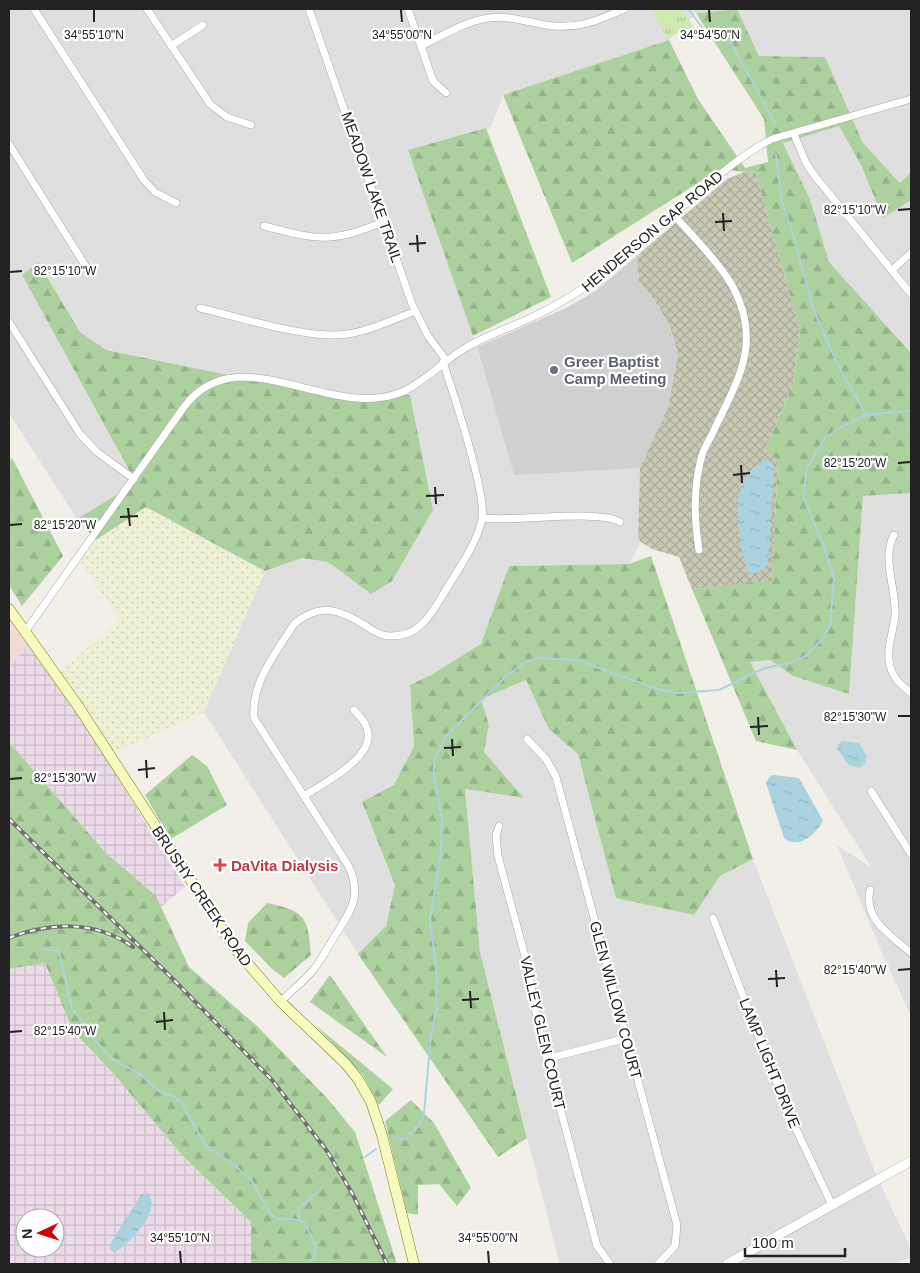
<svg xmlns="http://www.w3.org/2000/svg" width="920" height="1273" font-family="Arial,sans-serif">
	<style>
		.residential { fill: #e0dfdf }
		.commercial { fill: #f2dad9 }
		.industrial { fill: url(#industrial-grid); fill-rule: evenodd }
		.religious { fill: #d0d0d0 }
		.construction { fill: url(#construction-cross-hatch) }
		.farmland { fill: url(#farmland-dots) }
		.grass { fill: url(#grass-tufts) }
		.forest { fill: url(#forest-firs) }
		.water { fill: url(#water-ripples) }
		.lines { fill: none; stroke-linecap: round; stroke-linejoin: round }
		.stream { stroke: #aad3df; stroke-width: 2 }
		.minor-casing { stroke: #a9a9a9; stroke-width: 8 }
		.tertiary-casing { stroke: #a9a9a9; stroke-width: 10 }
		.secondary-casing { stroke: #707d05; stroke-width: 11 }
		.minor { stroke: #fff; stroke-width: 7 }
		.tertiary { stroke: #fff; stroke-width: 9 }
		.secondary { stroke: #f7fabf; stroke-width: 10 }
		.rail-casing { stroke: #707070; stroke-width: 4 }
		.rail { stroke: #fff; stroke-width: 2; stroke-dasharray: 5.5; stroke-linecap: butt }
		.ticks { fill: none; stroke: #222; stroke-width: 2 }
		.worship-dot { fill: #6b7280; stroke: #fff; stroke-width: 2 }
		.health-dot { fill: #e0444e; stroke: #fff; stroke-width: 2 }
		.labels { text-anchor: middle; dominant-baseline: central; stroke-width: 4.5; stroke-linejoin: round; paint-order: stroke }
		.street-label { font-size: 15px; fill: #222; stroke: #fff }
		.worship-label { font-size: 15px; font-weight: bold; fill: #5b616d; stroke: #fff; text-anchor: start }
		.health-label { font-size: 15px; font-weight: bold; fill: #be3a42; stroke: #fff; text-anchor: start }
		.ticks-label { font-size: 12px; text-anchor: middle; fill: #222; stroke: #fff; stroke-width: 4.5; stroke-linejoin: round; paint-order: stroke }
	</style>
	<defs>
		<pattern id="industrial-grid" width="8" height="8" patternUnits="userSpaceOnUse" patternTransform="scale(1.25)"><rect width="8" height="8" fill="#ebdbe8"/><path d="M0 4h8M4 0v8" fill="none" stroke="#c9bcc7"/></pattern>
		<pattern id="construction-cross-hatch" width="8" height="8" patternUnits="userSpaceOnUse" patternTransform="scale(1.25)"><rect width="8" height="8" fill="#c7c7b4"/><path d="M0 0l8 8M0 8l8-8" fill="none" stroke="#abab9a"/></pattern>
		<pattern id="farmland-dots" width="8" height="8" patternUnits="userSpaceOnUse" patternTransform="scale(1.25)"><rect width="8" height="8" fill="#eef0d5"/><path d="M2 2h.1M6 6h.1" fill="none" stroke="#ccceb7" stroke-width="1.8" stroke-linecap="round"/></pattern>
		<pattern id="grass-tufts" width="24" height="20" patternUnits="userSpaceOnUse" patternTransform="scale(1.25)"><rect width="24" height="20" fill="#cdebb0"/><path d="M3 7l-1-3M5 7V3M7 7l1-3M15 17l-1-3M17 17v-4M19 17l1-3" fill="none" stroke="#b0c997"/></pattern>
		<pattern id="forest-firs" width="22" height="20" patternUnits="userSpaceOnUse" patternTransform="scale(1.25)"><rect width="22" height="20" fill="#add19e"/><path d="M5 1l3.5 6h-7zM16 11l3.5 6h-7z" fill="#95b388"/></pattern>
		<pattern id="water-ripples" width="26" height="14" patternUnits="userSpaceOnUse" patternTransform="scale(1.25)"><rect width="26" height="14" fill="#aad3df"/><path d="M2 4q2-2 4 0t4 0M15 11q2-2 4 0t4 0" fill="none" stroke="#92b5bf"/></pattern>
	</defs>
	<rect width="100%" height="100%" fill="#f2efe9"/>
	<!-- residential -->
	<path class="residential" d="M9 9H735L696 13 669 40 503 95 491 127 408 150 471 328 514 474 640 468 638 537 641 542 629 564 509 566 482 644 431 675 410 685 414 746 394 785 362 803 395 885 386 926 358 954 204 712 265 571 302 558 328 562 371 594 346 399 106 350 80 332 38 263 22 275 136 484 77 519 9 413Z
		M737 9H911V172L900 183 863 143 825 57 759 56Z
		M839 126 861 165 883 217 911 200V353L829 262 810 199 783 142Z
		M911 493V1016L881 951 837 845 872 868 797 750 750 662 770 660 793 676 849 694 863 496Z
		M526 680 549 729 578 754 617 898 694 915 720 876 753 859 875 1172 911 1250V1257L896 1264H560L559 1262 480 952 465 789 524 798 484 752 489 725 481 699Z"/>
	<!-- commercial -->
	<path class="commercial" d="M9 617 28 644 9 667Z"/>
	<!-- industrial -->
	<path class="industrial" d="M28 644 94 739 185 887 161 907 156 896 106 853 9 742V681L11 665Z
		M45 963 73 1031 113 1073 181 1154 251 1222V1264H9V969ZM25 1218H55V1248H25Z"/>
	<!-- religious -->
	<path class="religious" d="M639 254 637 260 639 281 655 301 670 328 678 354 668 407 640 468 514 475 477 347 566 308 594 292Z"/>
	<!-- construction -->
	<path class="construction" d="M744 172 756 173 800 331 793 384 765 450 778 460 772 581 692 589 679 557 652 549 641 542 638 537 640 468 668 407 678 354 670 327 655 301 639 281 637 260 639 254 727 179Z"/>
	<!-- farmland -->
	<path class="farmland" d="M146 507 265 571 204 712 110 755 57 675 120 619 81 563 96 540Z"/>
	<!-- grass -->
	<path class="grass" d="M652 9H682L694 27 666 37Z"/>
	<!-- forest -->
	<path class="forest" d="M737 9 759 56 825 57 863 143 900 183 911 172V200L883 218 861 165 839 126 783 143 810 199 829 262 911 353V493L863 496 849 694 793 676 770 660 750 662 797 750 756 741 692 589 772 580 778 460 765 450 793 384 800 331 756 173 720 169 572 263 503 95 669 40 698 99 745 168 768 162 764 119 696 13Z
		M486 128 551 297 473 336 408 150Z
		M38 262 80 332 106 350 346 399 410 395 433 510 392 581 371 594 328 562 302 558 265 571 146 507 96 540 77 519 136 483 22 275Z
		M12 458 63 556 22 606 9 585V462Z
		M651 556 753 859 720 876 694 915 616 898 578 754 549 729 526 680 481 699 489 725 484 752 524 798 465 789 480 952 527 1138 498 1157 358 954 386 926 395 885 362 802 394 785 414 746 410 685 431 675 481 644 509 566 629 564Z
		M9 742 106 853 156 896 189 967 258 1027 327 1098 355 1132 397 1264H251V1222L181 1154 113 1073 73 1031 45 963 9 969Z
		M192 755 207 766 227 805 171 839 145 795Z
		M267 903C306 911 308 917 311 955L284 978 271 968 245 941 248 923Z
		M330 975 387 1057 310 1002Z
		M314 1024 393 1089 379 1105 363 1075Z
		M411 1100 434 1123 471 1188 457 1206 439 1184 418 1185V1215L407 1213 385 1121Z"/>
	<!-- water -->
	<path class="water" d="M765 460 772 462 774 467 768 564C761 571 757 576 747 571 738 538 725 478 765 460Z
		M843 741 859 743 867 757 865 763 860 768 849 765 837 749 838 744Z
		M774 775 799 778 821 817 823 821C816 834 799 850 784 838L766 783 770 776Z
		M142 1193H148C162 1211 130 1243 115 1252L110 1250V1244Z"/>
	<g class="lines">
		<!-- stream -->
		<path class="stream" d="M688 9 705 31 731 43 775 123
			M776 155 782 202 794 238 813 308 837 363 866 415
			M40 949 59 951 72 1008 98 1044 114 1060 140 1074 160 1092 173 1096 182 1103 203 1141 210 1149 233 1164 252 1181 270 1213 278 1219 299 1220 305 1223 315 1244V1255L309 1264
			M393 1137 406 1139 420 1124 424 1113 431 1035 436 1013 437 975 430 920 441 855 442 819 434 774V761L446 736 505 677 526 662 539 658 577 660 657 689 677 693 719 690 765 668 790 663 806 656 824 637 830 624 834 579 824 546 804 499 806 470 825 438 839 428 866 415 911 411
			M365 1157 376 1149
			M299 1220V1208L319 1191"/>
		<!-- minor casing -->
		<g class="minor-casing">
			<path id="minor" d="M34 9 144 180 155 192 176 203
				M147 9 210 104 227 117 251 125
				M309 9 412 304 428 336 446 360
				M408 9 433 81 446 93
				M171 46 203 25
				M421 46C442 36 465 21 489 18 508 15 527 22 546 25 576 30 597 21 624 9
				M794 134 806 163 814 175 911 294
				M9 144 90 273
				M673 214C692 236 723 266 735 291 761 344 738 380 715 428 711 437 705 446 702 455 693 488 694 517 699 550
				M264 226C285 231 309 239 330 237 349 236 366 228 384 222
				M892 270 911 253
				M200 308C239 317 309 340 347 334 370 331 394 319 416 311
				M9 322 80 434 97 452 134 479
				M482 518C513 522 602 509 620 522
				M894 535C881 559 897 590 895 616 893 632 886 650 890 666 893 678 901 685 911 693
				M25 632 184 407C239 334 330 422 402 392 426 381 444 360 467 347 486 336 506 329 526 320 555 307 582 291 606 271 636 246 666 220 696 195 720 174 743 154 772 139L911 99
				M527 739 546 759 556 777 677 1225 675 1246 658 1264
				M871 791 911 854
				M304 796C322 784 372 759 368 733 367 723 360 717 354 710
				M499 826 496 836 498 856 526 960 540 1033 597 1246 610 1264
				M870 890C863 920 892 936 911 953
				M713 918 788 1112 832 1205
				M281 1002C291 990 305 981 314 969 321 960 327 949 333 939 349 913 364 897 348 865L254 718C251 682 276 653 294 624 320 602 339 609 366 626 373 631 381 636 390 636 417 637 429 618 441 598 455 574 475 548 482 520 487 495 453 392 443 362
				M546 1059 627 1038"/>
		</g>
		<!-- tertiary casing -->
		<g class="tertiary-casing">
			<path id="tertiary" d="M727 1264 911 1161"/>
		</g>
		<!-- secondary casing -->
		<g class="secondary-casing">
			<path id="secondary" d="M9 609 78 706 236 950 281 1002 346 1064 358 1079 371 1102 382 1135 414 1264"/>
		</g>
		<!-- minor -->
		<use href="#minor" class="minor"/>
		<!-- tertiary -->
		<use href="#tertiary" class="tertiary"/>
		<!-- secondary -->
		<use href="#secondary" class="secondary"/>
		<!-- rail casing -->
		<g class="rail-casing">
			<path id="rail" d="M9 819 170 976 272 1080 327 1151 352 1193 387 1264
				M9 938C50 922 95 920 133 947"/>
		</g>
		<!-- rail -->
		<use href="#rail" class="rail"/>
	</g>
	<!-- ticks -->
	<path class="ticks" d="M94 10V22M401 10 402 22M709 10 710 22M898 210 910 209M723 213 724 231M715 222 732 221M417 235 418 252M409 244 426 243M10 272 22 271M898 463 910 462M741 465 742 483M733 475 750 473M435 487 436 504M426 496 444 495M128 508 130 526M120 517 138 516M10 525 22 524M898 716H910M758 717 759 735M750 727 768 726M452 739 453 756M444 748 461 747M146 760 147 778M138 770 155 768M10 779 22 778M776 970 777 987M898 970 910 969M768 979 785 978M470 991 471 1008M462 1000 479 999M164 1012 165 1030M156 1022 173 1020M10 1032 22 1031M180 1251 181 1263M488 1251 489 1263"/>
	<!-- markers -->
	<circle class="worship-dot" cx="554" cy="370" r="5"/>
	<path class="health-dot" d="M217.5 857.5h5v5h5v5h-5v5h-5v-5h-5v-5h5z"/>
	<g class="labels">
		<!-- street labels -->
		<g class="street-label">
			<text transform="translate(372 187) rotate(71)">MEADOW LAKE TRAIL</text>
			<text transform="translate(652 231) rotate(-40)">HENDERSON GAP ROAD</text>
			<text transform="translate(202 896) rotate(56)">BRUSHY CREEK ROAD</text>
			<text transform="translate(616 1000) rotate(75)">GLEN WILLOW COURT</text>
			<text transform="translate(543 1033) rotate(77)">VALLEY GLEN COURT</text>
			<text transform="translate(770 1063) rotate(68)">LAMP LIGHT DRIVE</text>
		</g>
		<!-- worship labels -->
		<g class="worship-label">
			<text x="564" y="361">Greer Baptist<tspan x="564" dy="17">Camp Meeting</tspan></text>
		</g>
		<!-- health labels -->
		<g class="health-label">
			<text x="231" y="865">DaVita Dialysis</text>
		</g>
	</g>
	<g class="ticks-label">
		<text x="94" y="39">34°55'10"N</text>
		<text x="402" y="39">34°55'00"N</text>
		<text x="710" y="39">34°54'50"N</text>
		<text x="855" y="214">82°15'10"W</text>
		<text x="65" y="275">82°15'10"W</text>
		<text x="855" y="467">82°15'20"W</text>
		<text x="65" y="529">82°15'20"W</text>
		<text x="855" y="721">82°15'30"W</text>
		<text x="65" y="782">82°15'30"W</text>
		<text x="855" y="974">82°15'40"W</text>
		<text x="65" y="1035">82°15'40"W</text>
		<text x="180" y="1242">34°55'10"N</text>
		<text x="488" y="1242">34°55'00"N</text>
	</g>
	<!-- border -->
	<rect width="920" height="1273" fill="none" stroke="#222222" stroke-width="20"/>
	<!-- north arrow -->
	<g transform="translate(40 1233) rotate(266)"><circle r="24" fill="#ffffff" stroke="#a7a7a7"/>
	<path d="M0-4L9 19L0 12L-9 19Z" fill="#d40000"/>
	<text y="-8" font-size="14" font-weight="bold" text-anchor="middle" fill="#222222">N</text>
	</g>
	<!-- scale -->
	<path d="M745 1248v8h100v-8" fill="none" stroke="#222222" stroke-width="2.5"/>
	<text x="752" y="1248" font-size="15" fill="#222222" stroke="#ffffff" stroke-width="4" paint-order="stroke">100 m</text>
</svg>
